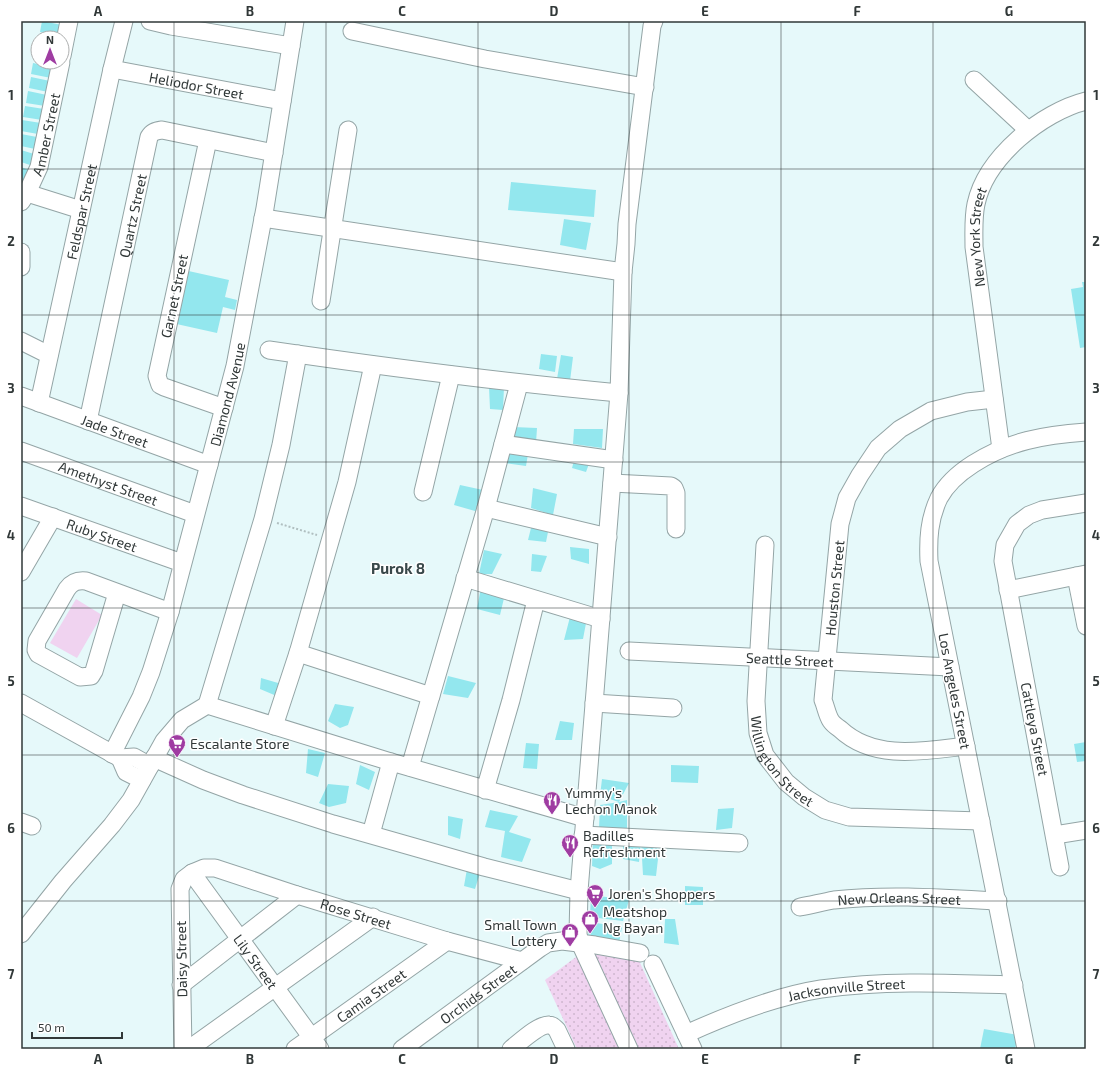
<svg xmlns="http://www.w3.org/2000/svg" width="1107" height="1070" font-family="'Exo 2',sans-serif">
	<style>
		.grass { fill: url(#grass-dots) }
		.park { fill: #f0d3f0 }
		.building { fill: #93e7ee }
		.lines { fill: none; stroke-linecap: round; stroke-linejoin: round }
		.minor-casing { stroke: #94a5a6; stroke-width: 19 }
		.path { stroke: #b0bfc0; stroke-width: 2; stroke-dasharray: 2 2; stroke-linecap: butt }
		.minor { stroke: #fff; stroke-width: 17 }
		.grid { fill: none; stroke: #313838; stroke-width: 1; stroke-opacity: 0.55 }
		.labels { text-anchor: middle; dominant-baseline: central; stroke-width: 3; stroke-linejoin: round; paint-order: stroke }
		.street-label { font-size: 14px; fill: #313838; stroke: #fff }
		.poi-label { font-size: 14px; fill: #313838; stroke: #fff; text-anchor: start }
		.neighbourhood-label { font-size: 15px; font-weight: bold; fill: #39484a; stroke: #fff }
		.neatline { fill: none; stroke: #313838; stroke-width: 1.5 }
		.grid-label { font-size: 13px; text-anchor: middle; font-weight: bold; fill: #313838 }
	</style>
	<defs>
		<pattern id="grass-dots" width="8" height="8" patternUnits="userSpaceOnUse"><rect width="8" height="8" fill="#f0d3f0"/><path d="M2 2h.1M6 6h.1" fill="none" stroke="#ceb6cf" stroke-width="1.8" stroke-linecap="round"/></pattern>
	</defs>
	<rect width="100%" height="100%" fill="#e6f9fa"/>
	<!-- grass -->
	<path class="grass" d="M598 949 637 956 679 1049H577L545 980 576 957Z"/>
	<!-- park -->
	<path class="park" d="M76 599 102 615 77 658 50 643Z"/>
	<!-- building -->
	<path class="building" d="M42 21 62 25 60 36 40 32Z
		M39 34 53 37V38H38Z
		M36 49H38V61L34 60Z
		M33 63 53 67 51 78 31 74Z
		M31 77 50 81 48 92 29 88Z
		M28 91 47 95 45 106 26 103Z
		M25 106 44 109 42 120 23 117Z
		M22 120 41 123 38 134 21 131Z
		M21 134 37 137 35 149 21 146Z
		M21 150 34 154 30 165 21 162Z
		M21 167 29 170 23 186 21 185Z
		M511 182 596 190 594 217 508 210Z
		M564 219 591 223 586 250 560 245Z
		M184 270 229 280 225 297 237 300 235 310 223 307 217 333 172 323Z
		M1082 282H1086V347L1080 348 1071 289 1083 287Z
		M541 354 557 356 555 372 539 369Z
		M561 355 573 357 570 381 557 379Z
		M489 387H504L503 410 490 409Z
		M513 427 537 428 536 443 512 441Z
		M574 429H603L602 448 573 444Z
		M506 451 528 454 526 466 504 463Z
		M575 457 590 461 586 472 572 468Z
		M460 485 483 490 482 513 454 505Z
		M533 488 557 494 553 515 531 508Z
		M532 524 549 527 546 542 528 540Z
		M570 547 589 549V564L571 559Z
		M484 550 502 554 492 574H479Z
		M532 554 547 556 541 572 531 571Z
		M481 587 505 594 500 615 477 609Z
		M570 617 587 618 583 639 564 640Z
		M448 676 476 683 468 698 443 694Z
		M261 678 285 685 279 697 260 689Z
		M335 704 354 707 348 725 340 728 328 721Z
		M560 721 574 723 572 740H555Z
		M1086 742V761L1077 762 1074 744Z
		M526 743 539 744 537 769 523 768Z
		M308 749 325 753 318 777 306 773Z
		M360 765 375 772 369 790 356 784Z
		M671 765 699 766 698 783 671 782Z
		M602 779 629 783 619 802 627 800V828H599L600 805 619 802 600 796Z
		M328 784 349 786 346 803 329 807 319 803Z
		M734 808 732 828 716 830 718 809Z
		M490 810 518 816 509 832 531 839 522 862 501 857 505 831 485 827Z
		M448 816 463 819 460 839 448 835Z
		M641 841 660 842 656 876 643 875 641 841 639 862 623 859V843Z
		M593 843 612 844V864L600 869 592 866Z
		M467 869 480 873 475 889 464 886Z
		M685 886 703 887V905H685Z
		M591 895 629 900 623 921 590 917Z
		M665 919H675L679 945 664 943Z
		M590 922 622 927 619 943 588 937Z
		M984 1029 1018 1035 1015 1049H980Z"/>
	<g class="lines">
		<!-- minor casing -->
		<g class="minor-casing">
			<g id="minor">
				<path d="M150 21 171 26 291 46"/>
				<path d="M352 31 485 59 645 87"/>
				<path d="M62 56 69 21"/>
				<path id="s1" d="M112 69 282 101"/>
				<path d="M974 80 1028 130"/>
				<path d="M208 140 157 376 160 385 164 387 224 408"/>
				<path d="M27 193 81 210"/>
				<path id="s2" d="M21 202 27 193 39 167 61 62"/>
				<path d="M263 218 623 272"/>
				<path d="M21 252V267"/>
				<path d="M321 301 348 130"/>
				<path d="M21 341 49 355"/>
				<path d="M269 350C385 367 502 382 619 393"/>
				<path id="s3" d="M21 396 209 465"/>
				<path id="s4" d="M39 403 112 69 124 21"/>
				<path id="s5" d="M88 421 149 137C152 132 155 131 162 130L274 153"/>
				<path d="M503 444 614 460"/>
				<path id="s6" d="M1001 449 974 247C974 232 973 218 976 204 986 157 1042 112 1086 101"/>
				<path id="s7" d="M21 451 195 514"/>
				<path d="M612 483 671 486 674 488 676 493V529"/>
				<path d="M423 492 451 375"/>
				<path id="s8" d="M21 506 182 563"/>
				<path d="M486 508 608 537"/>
				<path id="s9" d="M765 545 756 701 758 733 765 755 786 782 804 797 825 810 849 817 981 821"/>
				<path d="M21 572 53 517"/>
				<path d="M1076 576 1086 626"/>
				<path d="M465 578 601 619"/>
				<path d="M1008 590 1086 574"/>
				<path d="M117 593 94 671 91 676 80 677 38 654 36 650 37 641 67 589C72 582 77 580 86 581L170 612"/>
				<path id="s10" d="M629 651 950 667"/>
				<path d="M298 653 431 696"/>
				<path d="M21 703 120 758 134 757 150 766"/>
				<path d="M594 703 673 708"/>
				<path d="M207 705 263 519 281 445 298 354"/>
				<path d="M274 726 298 653 347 482 373 365"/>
				<path id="s11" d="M966 746C924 751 874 761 840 729 837 727 833 724 831 721 827 715 826 707 823 700L840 524 847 498 860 475 878 448 900 429 931 411 967 402 994 399"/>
				<path id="s12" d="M112 754 141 697 151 672 170 612 235 366 265 208 295 21"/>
				<path d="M120 758 126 772 142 780"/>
				<path d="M154 758 203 780 243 795 333 824 484 867 579 891"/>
				<path d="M410 767 486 508 519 384"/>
				<path d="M485 790 511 700 536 600"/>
				<path d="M21 822 32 826"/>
				<path d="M371 834 391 762"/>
				<path d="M583 835 739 843"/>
				<path d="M1055 835 1086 830"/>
				<path d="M1060 867 1003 561 1005 545 1017 524 1029 515 1042 510 1086 503"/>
				<path id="s13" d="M192 873 320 1049"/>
				<path id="s14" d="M800 907C811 905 823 902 834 900 888 894 943 898 998 901"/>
				<path d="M21 934 63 881 112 825 131 800 164 741 182 720 207 705 391 762 585 818"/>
				<path d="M653 964 693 1049"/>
				<path d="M181 985 297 895"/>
				<path id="s15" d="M686 1034C728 1015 776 996 821 989 885 980 950 983 1014 985"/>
				<path id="s16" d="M183 1049 180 889 184 879 192 873 204 868H215L297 895 447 941 522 961"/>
				<path d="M189 1049 373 917"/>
				<path id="s17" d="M295 1049 447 941"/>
				<path id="s18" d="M402 1049 540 948 548 943 562 941 595 945 640 953"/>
				<path d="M511 1049C519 1043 539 1024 549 1025 553 1025 554 1027 557 1030L566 1049"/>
				<path d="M629 1049 580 943 578 934 579 891 619 393 623 272 626 244 627 224 652 26 654 21"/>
				<path d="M1026 1049 929 561C928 539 929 519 939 498 947 483 959 473 973 464 1009 441 1044 435 1086 432"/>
			</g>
		</g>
		<!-- path -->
		<path class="path" d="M277 523 317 535"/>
		<!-- minor -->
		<use href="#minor" class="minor"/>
	</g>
	<!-- grid -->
	<path class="grid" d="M174 21V1049M326 21V1049M478 21V1049M629 21V1049M781 21V1049M933 21V1049M21 169H1086M21 315H1086M21 462H1086M21 608H1086M21 755H1086M21 901H1086"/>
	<!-- icons -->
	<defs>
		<g id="supermarket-pin" transform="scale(0.9)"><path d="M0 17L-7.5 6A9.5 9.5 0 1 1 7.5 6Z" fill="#9f3ca2" stroke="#fff"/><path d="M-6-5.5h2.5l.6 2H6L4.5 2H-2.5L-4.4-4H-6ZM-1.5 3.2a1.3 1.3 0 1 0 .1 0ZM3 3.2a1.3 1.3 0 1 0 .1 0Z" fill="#fff"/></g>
		<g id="restaurant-pin" transform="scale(0.9)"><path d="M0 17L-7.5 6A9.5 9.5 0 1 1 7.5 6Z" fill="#9f3ca2" stroke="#fff"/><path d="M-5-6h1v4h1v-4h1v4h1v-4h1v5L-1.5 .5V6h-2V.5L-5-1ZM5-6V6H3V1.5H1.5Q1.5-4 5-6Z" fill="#fff"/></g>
		<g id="shop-pin" transform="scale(0.9)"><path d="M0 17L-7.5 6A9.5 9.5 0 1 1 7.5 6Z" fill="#9f3ca2" stroke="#fff"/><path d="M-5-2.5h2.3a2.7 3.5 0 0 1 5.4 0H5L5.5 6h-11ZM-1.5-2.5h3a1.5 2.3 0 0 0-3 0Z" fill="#fff"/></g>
	</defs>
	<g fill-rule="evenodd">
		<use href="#supermarket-pin" x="177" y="743"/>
		<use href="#restaurant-pin" x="552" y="800"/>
		<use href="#restaurant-pin" x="570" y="843"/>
		<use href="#supermarket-pin" x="595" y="893"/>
		<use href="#shop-pin" x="590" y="919"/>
		<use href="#shop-pin" x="570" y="932"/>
	</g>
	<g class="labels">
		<!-- street labels -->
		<g class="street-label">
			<text stroke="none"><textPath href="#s1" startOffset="86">Heliodor Street</textPath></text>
			<text stroke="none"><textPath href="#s2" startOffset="73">Amber Street</textPath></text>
			<text stroke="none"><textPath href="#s4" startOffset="196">Feldspar Street</textPath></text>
			<text stroke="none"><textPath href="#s5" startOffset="210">Quartz Street</textPath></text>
			<text stroke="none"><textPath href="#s6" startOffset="214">New York Street</textPath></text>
			<text transform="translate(174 296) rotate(-78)">Garnet Street</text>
			<text stroke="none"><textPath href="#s12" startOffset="379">Diamond Avenue</textPath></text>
			<text stroke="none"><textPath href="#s3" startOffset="100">Jade Street</textPath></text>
			<text stroke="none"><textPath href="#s7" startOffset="93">Amethyst Street</textPath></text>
			<text stroke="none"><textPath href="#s8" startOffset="86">Ruby Street</textPath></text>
			<text stroke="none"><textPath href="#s11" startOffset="279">Houston Street</textPath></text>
			<text stroke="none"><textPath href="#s10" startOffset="161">Seattle Street</textPath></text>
			<text transform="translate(955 691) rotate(79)">Los Angeles Street</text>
			<text transform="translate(1035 729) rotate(79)">Cattleya Street</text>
			<text stroke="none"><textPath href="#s9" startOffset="225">Willington Street</textPath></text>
			<text stroke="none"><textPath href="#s14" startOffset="100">New Orleans Street</textPath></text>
			<text stroke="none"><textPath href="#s16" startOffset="353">Rose Street</textPath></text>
			<text transform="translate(181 959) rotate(-91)">Daisy Street</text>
			<text stroke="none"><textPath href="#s13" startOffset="109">Lily Street</textPath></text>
			<text stroke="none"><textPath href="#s15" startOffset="168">Jacksonville Street</textPath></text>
			<text stroke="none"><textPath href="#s18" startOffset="94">Orchids Street</textPath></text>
			<text stroke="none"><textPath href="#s17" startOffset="93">Camia Street</textPath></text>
		</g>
		<!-- poi labels -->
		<g class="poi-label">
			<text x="190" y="743">Escalante Store</text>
			<text x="565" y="792">Yummy's<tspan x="565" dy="16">Lechon Manok</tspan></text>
			<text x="583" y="835">Badilles<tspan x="583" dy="16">Refreshment</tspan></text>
			<text x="608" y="893">Joren's Shoppers</text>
			<text x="603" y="911">Meatshop<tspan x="603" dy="16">Ng Bayan</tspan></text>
			<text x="557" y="924" text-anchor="end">Small Town<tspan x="557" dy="16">Lottery</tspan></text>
		</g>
		<!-- neighbourhood labels -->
		<g class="neighbourhood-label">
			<text x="398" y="568">Purok 8</text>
		</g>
	</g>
	<!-- border -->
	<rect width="1107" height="1070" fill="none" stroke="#ffffff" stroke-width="44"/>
	<!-- north arrow -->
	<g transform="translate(50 50)"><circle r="19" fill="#ffffff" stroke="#adafaf"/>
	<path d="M0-3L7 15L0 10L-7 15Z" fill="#9f3ca2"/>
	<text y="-6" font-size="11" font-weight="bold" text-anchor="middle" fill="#313838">N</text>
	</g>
	<!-- scale -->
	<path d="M32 1032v6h90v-6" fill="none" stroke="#313838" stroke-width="2"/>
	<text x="38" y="1032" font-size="12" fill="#313838" stroke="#ffffff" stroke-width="3" paint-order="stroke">50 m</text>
	<rect x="22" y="22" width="1063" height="1026" class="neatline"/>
	<g class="grid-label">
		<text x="98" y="16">A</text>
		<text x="250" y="16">B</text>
		<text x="402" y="16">C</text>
		<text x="554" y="16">D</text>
		<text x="705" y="16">E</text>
		<text x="857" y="16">F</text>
		<text x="1009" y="16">G</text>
		<text x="11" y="100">1</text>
		<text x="1096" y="100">1</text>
		<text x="11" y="246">2</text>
		<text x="1096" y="246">2</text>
		<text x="11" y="393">3</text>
		<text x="1096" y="393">3</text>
		<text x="11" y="540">4</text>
		<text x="1096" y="540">4</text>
		<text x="11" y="686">5</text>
		<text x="1096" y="686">5</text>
		<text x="11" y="833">6</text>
		<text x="1096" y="833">6</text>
		<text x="11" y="979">7</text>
		<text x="1096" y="979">7</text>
		<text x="98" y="1064">A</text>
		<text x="250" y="1064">B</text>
		<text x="402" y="1064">C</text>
		<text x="554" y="1064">D</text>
		<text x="705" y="1064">E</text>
		<text x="857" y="1064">F</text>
		<text x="1009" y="1064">G</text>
	</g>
</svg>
